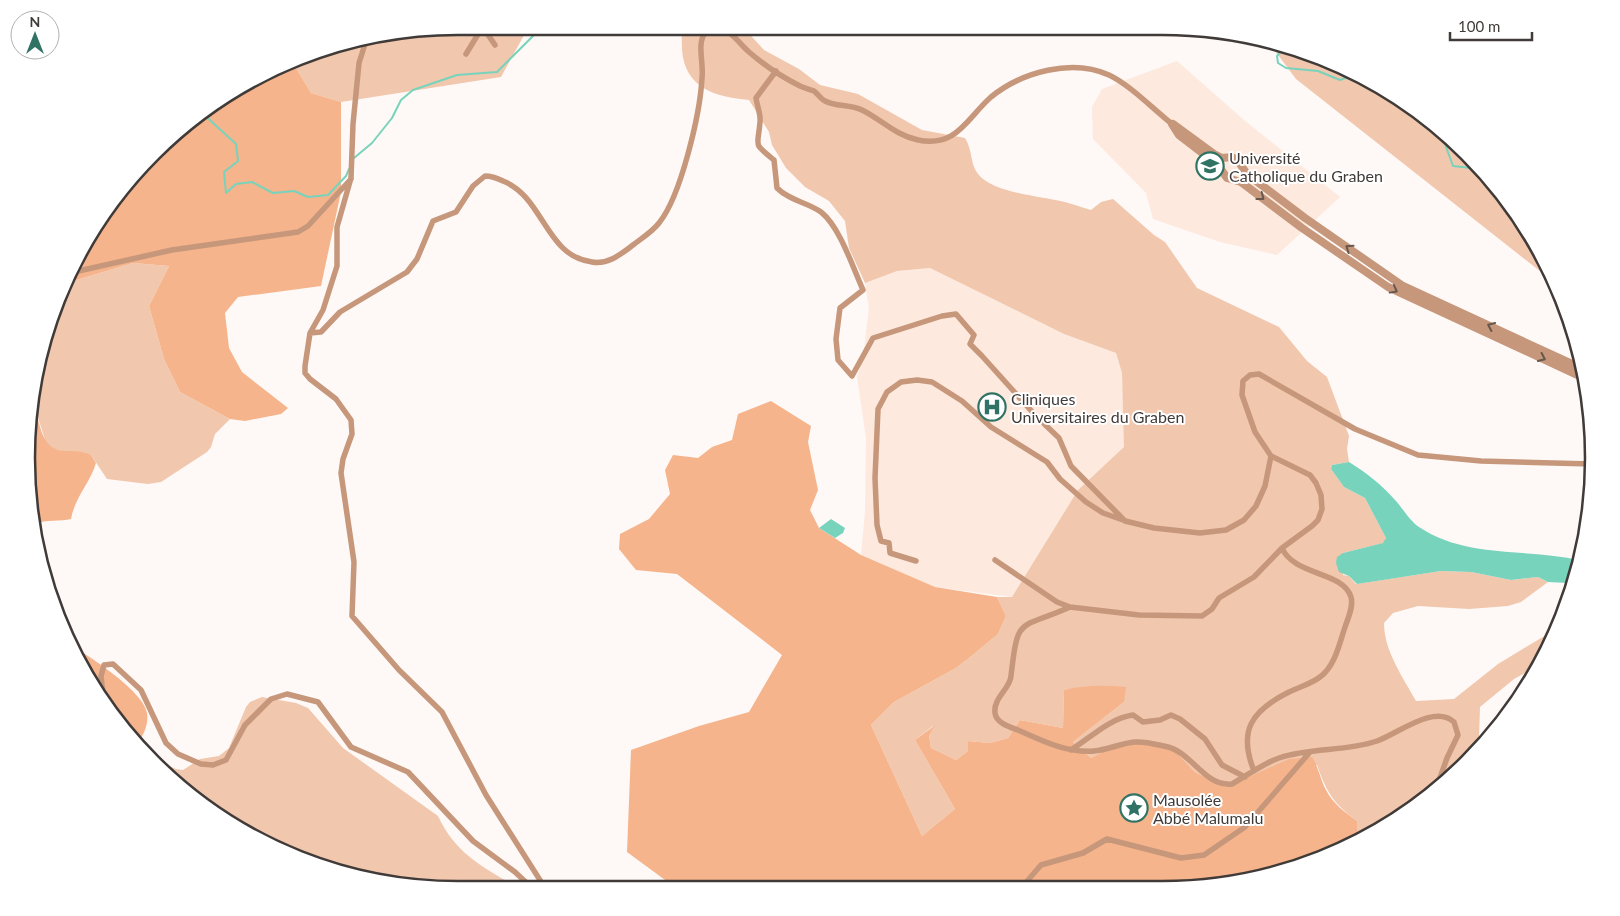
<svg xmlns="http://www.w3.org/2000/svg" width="1620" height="916" font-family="Lato,sans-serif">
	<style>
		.built { fill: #fde9dd }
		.green { fill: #f1c7ae }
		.forest { fill: #f5b48b }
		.water { fill: #78d3bc }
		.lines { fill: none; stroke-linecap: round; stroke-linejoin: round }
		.stream { stroke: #78d3bc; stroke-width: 2 }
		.minor { stroke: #c6977b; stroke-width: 5.5 }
		.tertiary { stroke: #c6977b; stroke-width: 8 }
		.oneway { stroke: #68574c }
		.labels { text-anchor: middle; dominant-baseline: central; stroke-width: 4; stroke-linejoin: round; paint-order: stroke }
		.poi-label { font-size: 16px; fill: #403b38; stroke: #fff; text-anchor: start }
		.rim { fill: none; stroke: #403b38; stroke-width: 2.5 }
	</style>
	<rect width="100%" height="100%" fill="#fef9f6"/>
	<!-- built -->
	<path class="built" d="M1177 61 1244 120 1340 197 1277 255 1220 242 1153 219 1146 193 1093 139 1092 107 1102 89Z
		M930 268 1064 334 1116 353 1122 373 1125 447 1078 490 1012 597 935 587 861 555 865 512 866 438 857 377 863 358 869 308 865 283 897 271Z"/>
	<!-- green -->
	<path class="green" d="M458 26H529L501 77 341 102 311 93 293 63 319 49Z
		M683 27H743L764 50 799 69 820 85 858 94 922 130 965 138C973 151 970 164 978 174 991 191 1030 195 1050 199 1064 201 1078 206 1091 210L1101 202 1113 199 1154 235 1165 242 1197 288 1279 327 1307 361 1327 377 1349 436 1347 449 1349 462 1332 465 1331 469 1344 487 1365 498 1386 538 1384 543 1343 553V575L1349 576 1356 584 1441 571 1471 572 1511 580 1538 577 1548 582 1521 602 1508 606 1469 609 1418 606 1393 613 1384 623C1384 651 1403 677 1416 701L1454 699 1498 664 1556 629 1540 665 1514 679 1480 707 1479 738 1459 762 1458 771 1402 817 1357 839V821C1333 803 1327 793 1317 765L1226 787 1195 772 1174 750 1110 748 1091 758 1073 742 1124 702 1114 686 1064 690 1063 728 1020 720 1008 738 990 743 968 741V751L956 760 931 748 929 736 933 726 915 740 955 809 922 836 871 725 894 702 956 668 974 654 998 634 1006 616 997 597H1012L1078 490 1124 447 1122 373 1116 353 1064 334 930 268 897 271 865 283 849 248 845 221 829 201 805 187 786 168 772 145 769 132 749 100C715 97 685 88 682 50 682 42 681 34 683 27Z
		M1269 43C1362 61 1445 122 1504 195 1513 206 1520 221 1528 233 1538 250 1549 265 1555 283L1296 79Z
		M133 263 169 266 149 306 164 359 180 392 230 419 215 434 211 447 207 452 161 482 148 484 107 479 91 455 54 450 46 443 35 408 41 346 70 282Z
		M262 697 296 703 308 708 343 748 438 816C456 855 485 868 520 889H430L319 867 242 832 154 759 176 769 183 770 200 759 219 756 229 748 246 707 250 702Z"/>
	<!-- forest -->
	<path class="forest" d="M293 63 311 93 341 102V192L321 286 238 297 225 313 229 348 242 372 288 408 281 414 245 421 230 419 180 392 164 359 149 306 169 266 133 263 70 282 99 218 195 115Z
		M771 401 811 426 808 442 818 490 810 510 819 528 861 555 935 587 997 597 1006 616 998 634 974 654 956 668 894 702 871 725 922 836 955 809 915 740 934 726 929 736 931 748 956 760 968 751V741L990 743 1008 738 1020 720 1063 728 1064 690C1084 685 1105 685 1126 687L1124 702 1073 742 1091 758 1110 748 1134 742 1174 750 1195 772 1226 787 1289 759 1312 757C1319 768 1320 779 1326 790 1333 804 1345 812 1357 821V839L1301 867 1218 886 676 888 627 852 631 750 699 726 749 712 782 655 677 574 636 570 619 549 620 534 649 519 670 494 665 470 673 455 698 458 712 447 732 440 738 414Z
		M35 408C40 425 42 450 64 451 74 451 82 451 91 455L96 463C90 483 75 497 71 519 61 522 45 519 36 524L27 486Z
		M74 647C92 658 144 692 147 713 149 725 143 735 137 745Z"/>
	<!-- water -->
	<path class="water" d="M1349 462C1367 473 1382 485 1396 501 1403 509 1410 521 1419 527 1467 559 1526 548 1579 560L1573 587 1568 583 1548 582 1538 577 1511 580 1471 572 1441 571 1357 584 1349 576 1339 572 1336 563 1337 557 1343 553 1383 543 1386 538 1365 498 1344 487 1331 469 1332 465Z
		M831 519 845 528 843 533 835 538 819 528Z"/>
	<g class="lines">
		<!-- stream -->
		<path class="stream" d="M1286 46 1277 56 1278 63 1286 68 1318 71 1340 80 1356 74
			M201 112 236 144 238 161 224 172 226 193 236 184 252 182 273 193 294 191 308 197 328 195 346 176 349 169
			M1445 133V144L1453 166 1480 169
			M354 158 372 143 392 118 401 100 413 90 457 75 497 72 543 26
			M1487 177 1500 202 1519 218"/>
		<!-- minor -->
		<path class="minor" d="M482 26 495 45
			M366 41 359 63 353 124 351 178 337 227V266L323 310 310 333 305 366V373L310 379 336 399 351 420 352 434 343 459 341 473 354 562 352 616 399 670 442 712 486 795 545 888
			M466 54 483 26
			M776 71 756 98C757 106 761 114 760 122 758 148 752 142 774 160L777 188C790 201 807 202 821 212 840 227 853 268 863 290L840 308 836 339 838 360 852 376 873 338 942 316 956 314 974 335 970 344 982 356 1036 416 1059 438 1071 466 1125 521 1154 528 1200 533 1226 530 1244 520 1256 506 1265 486 1271 456
			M74 272 172 250 298 232 308 226 351 179
			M310 333 321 332 340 312 407 272 417 259 433 221 456 212 473 186 485 176C491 176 497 178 503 181 544 197 545 256 592 262 608 265 621 254 633 245 642 238 652 232 659 223 681 196 700 114 702 78 704 62 696 44 706 31 729 23 735 40 749 52 764 65 782 77 800 86 804 88 809 89 814 91 818 94 821 99 825 101 836 107 850 104 862 110 882 120 895 135 918 140 957 148 967 118 991 97 1022 72 1072 58 1109 75 1130 85 1153 109 1172 124
			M995 560 1057 602 1070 607 1139 615 1202 616 1212 609 1219 598 1254 577 1282 548 1312 526 1318 520 1322 509 1321 495 1316 483 1310 475 1271 456 1255 432 1242 395 1243 381 1250 375 1259 374 1355 429 1418 455 1481 461 1592 464
			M916 561 890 553 889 543 881 541 877 525 875 478 878 409 887 392 901 382 917 380 932 382 962 401 991 427 1047 462 1060 479 1086 502 1103 513 1123 520
			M1070 607C1019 630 1018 614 1011 676 1010 689 993 698 995 713 996 723 1010 727 1018 730 1043 741 1066 753 1094 751 1108 750 1121 743 1135 742 1146 741 1158 745 1168 747 1192 753 1205 787 1232 784 1248 775 1262 764 1279 758 1311 747 1345 752 1377 741 1399 733 1434 704 1454 722L1458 735 1447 758 1436 789
			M103 694 101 676 104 665 113 664 141 690 166 743 178 754 201 764 213 765 226 760 245 725 271 699 287 694 318 702 351 747 408 772 473 841 515 872 532 888
			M1071 750C1090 738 1110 718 1133 715L1143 722 1160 720 1171 715 1180 719 1205 739 1222 765 1245 777
			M1254 771C1238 731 1251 711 1289 692 1299 687 1311 684 1320 677 1334 667 1339 646 1344 630 1347 620 1354 607 1351 597 1343 571 1294 576 1282 548
			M1022 887 1041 865 1083 853 1107 839 1181 858 1204 855 1245 827 1310 752"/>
		<!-- tertiary -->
		<path class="tertiary" d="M1172 124 1179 135 1218 165 1227 178 1241 182 1302 228 1388 287 1584 378
			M1173 124 1214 154 1222 158 1232 157 1238 161 1247 174 1305 218 1403 286 1583 369"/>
	</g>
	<!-- one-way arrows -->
	<defs><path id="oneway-chevron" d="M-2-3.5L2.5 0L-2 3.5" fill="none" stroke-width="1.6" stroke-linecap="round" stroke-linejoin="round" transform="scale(1.25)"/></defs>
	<g class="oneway">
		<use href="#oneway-chevron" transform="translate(1261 197) rotate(37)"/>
		<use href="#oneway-chevron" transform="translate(1349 248) rotate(-145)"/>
		<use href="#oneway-chevron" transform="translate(1394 290) rotate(29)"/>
		<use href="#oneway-chevron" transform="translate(1491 326) rotate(-155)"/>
		<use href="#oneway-chevron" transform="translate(1542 358) rotate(25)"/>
	</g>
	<!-- icons -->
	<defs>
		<g id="university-ring" transform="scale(1.4375)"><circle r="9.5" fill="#fff" stroke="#307364" stroke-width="1.5"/><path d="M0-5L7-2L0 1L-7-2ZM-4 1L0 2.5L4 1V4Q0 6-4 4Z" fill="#307364"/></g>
		<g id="hospital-ring" transform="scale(1.4375)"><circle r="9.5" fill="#fff" stroke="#307364" stroke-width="1.5"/><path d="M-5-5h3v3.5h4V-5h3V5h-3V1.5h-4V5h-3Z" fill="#307364"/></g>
		<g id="sight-ring" transform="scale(1.4375)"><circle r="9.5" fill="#fff" stroke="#307364" stroke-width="1.5"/><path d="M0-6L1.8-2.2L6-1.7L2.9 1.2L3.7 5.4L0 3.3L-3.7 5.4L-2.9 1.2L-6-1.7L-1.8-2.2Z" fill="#307364"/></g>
	</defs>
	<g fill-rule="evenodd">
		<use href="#university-ring" x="1210" y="166"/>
		<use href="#hospital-ring" x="992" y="407"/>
		<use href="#sight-ring" x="1134" y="808"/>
	</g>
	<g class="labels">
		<!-- poi labels -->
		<g class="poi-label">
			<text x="1229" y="157">Université<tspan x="1229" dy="18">Catholique du Graben</tspan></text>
			<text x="1011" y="398">Cliniques<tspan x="1011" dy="18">Universitaires du Graben</tspan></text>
			<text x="1153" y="799">Mausolée<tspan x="1153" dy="18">Abbé Malumalu</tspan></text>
		</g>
	</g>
	<!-- crop -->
	<path d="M0 0H1620V916H0ZM458 35H1162A423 423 0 0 1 1585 458V458A423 423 0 0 1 1162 881H458A423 423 0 0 1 35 458V458A423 423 0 0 1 458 35Z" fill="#fff" fill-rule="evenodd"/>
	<path class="rim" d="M458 35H1162A423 423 0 0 1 1585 458V458A423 423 0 0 1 1162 881H458A423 423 0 0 1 35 458V458A423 423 0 0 1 458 35Z"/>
	<!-- north arrow -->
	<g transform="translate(35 35)"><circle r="24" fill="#ffffff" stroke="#b3b1af"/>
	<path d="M0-4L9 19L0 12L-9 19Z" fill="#307364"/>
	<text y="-8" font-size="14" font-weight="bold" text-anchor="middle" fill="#403b38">N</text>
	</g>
	<!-- scale -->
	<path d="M1450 32v8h82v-8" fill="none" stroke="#403b38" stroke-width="2.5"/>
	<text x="1458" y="32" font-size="15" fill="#403b38" stroke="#ffffff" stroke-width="4" paint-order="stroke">100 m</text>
</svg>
